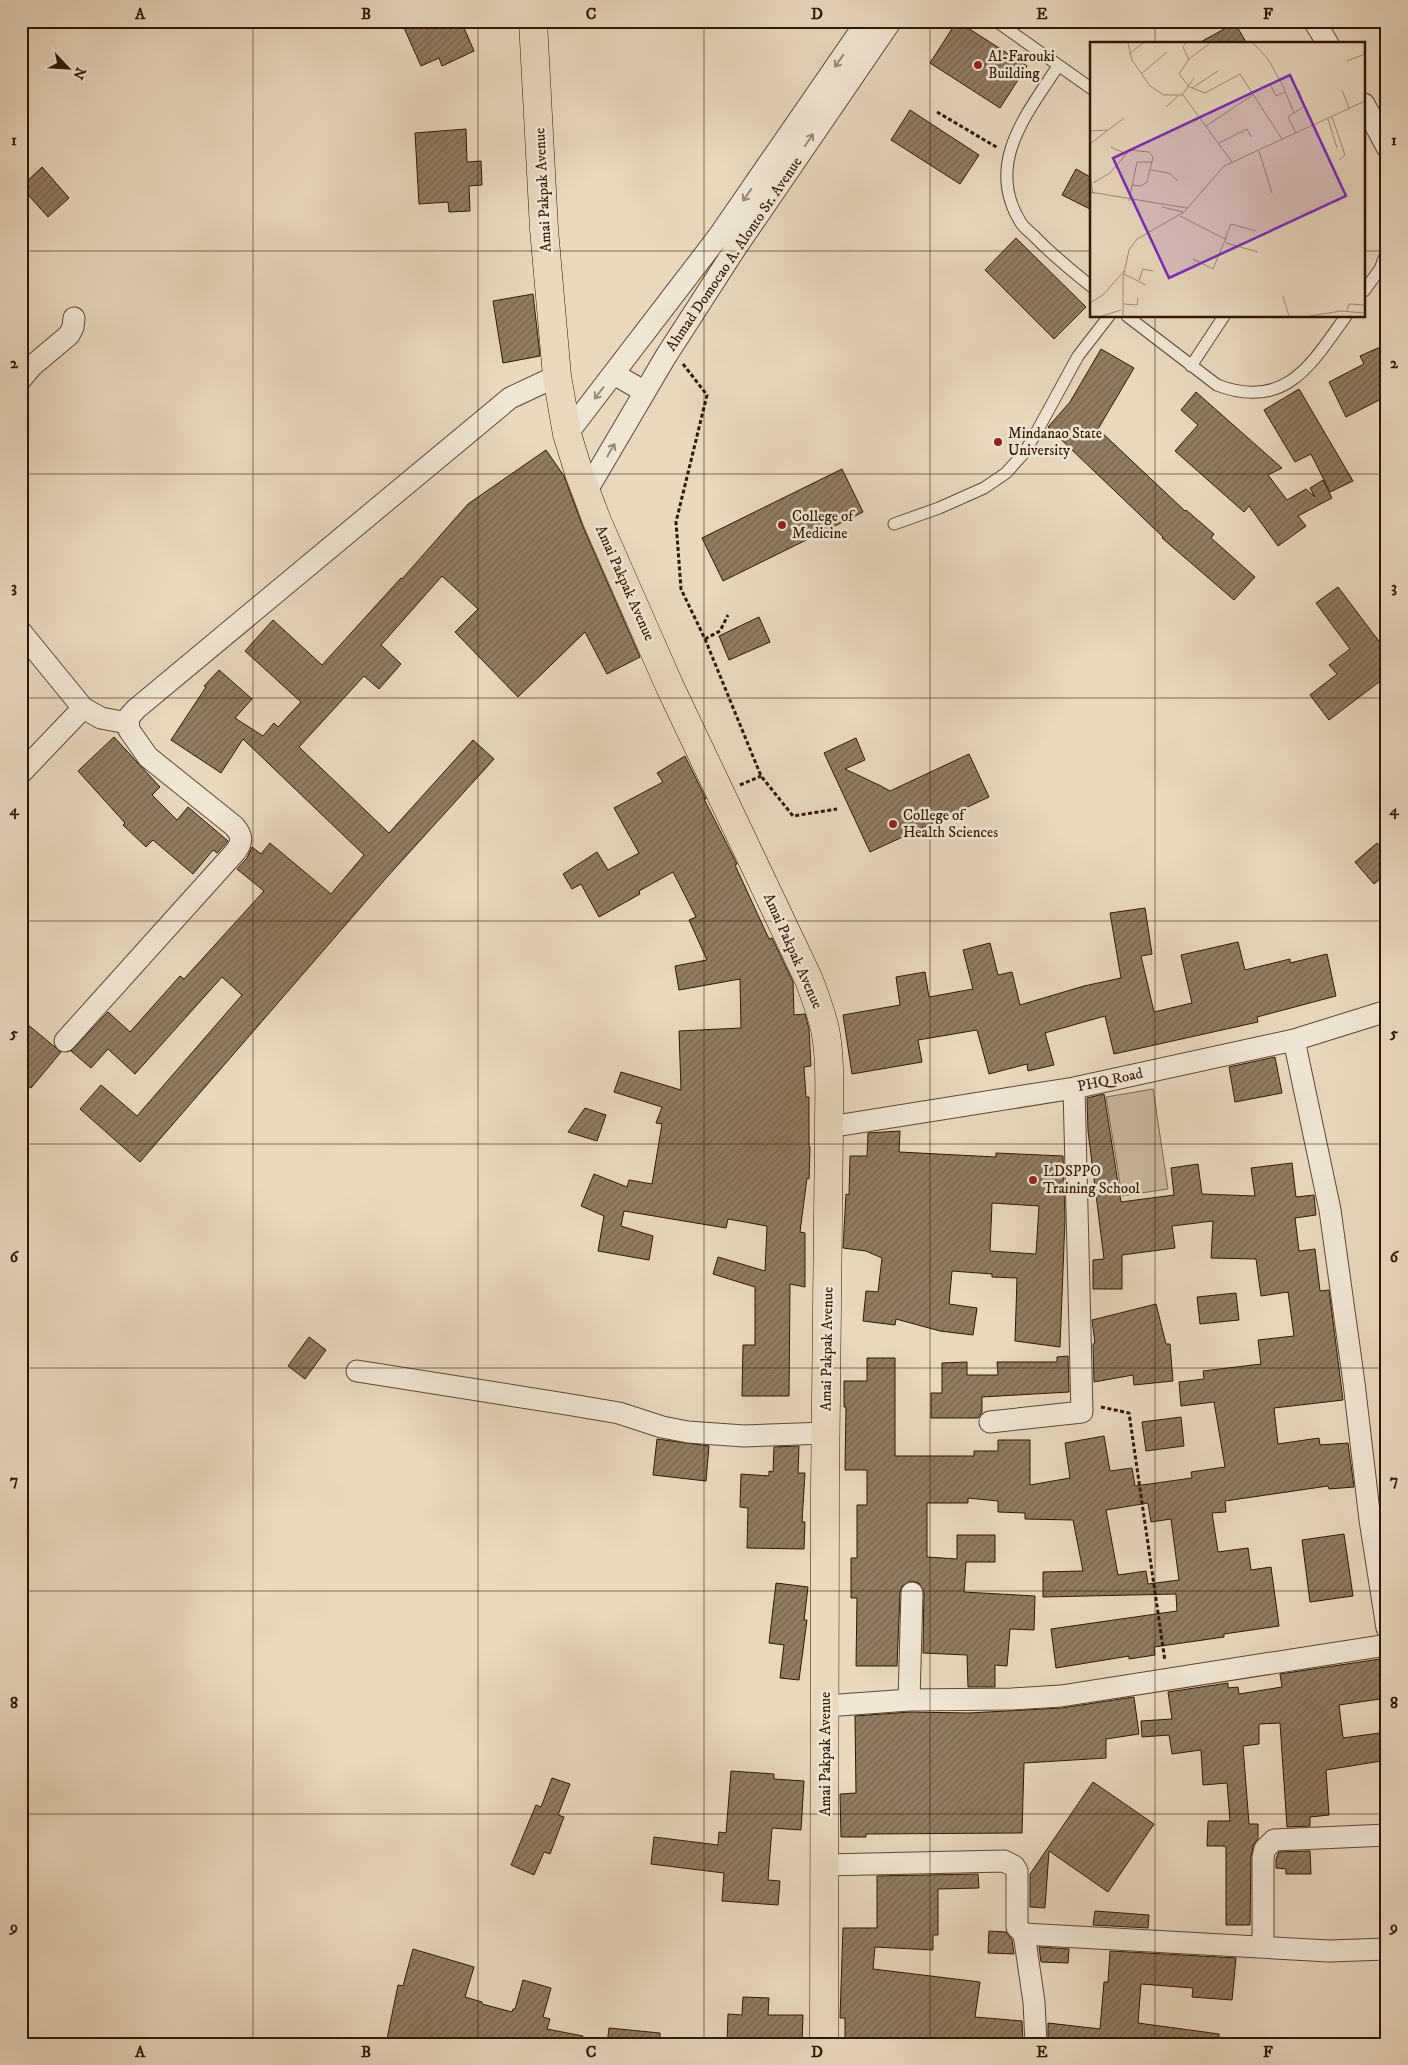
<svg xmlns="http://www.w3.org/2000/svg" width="1408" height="2065" font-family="'IM FELL DW Pica',serif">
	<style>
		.grass { fill: #c9b79e; stroke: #7d684f }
		.building { fill: url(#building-hatch); stroke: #311800; fill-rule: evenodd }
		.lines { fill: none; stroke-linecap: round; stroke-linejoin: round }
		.service-casing { stroke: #5f4830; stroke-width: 13 }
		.minor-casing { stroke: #5f4830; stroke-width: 23 }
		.trunk-casing { stroke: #311800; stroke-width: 29 }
		.path { stroke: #311800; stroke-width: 3; stroke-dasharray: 4 2.5; stroke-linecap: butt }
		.service { stroke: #f0e6d5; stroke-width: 11 }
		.minor { stroke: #f0e6d5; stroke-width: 21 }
		.trunk { stroke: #e8d8be; stroke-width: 28 }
		.oneway { stroke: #9a8975 }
		.grid { fill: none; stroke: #311800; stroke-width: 1; stroke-opacity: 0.55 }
		.poi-dot { fill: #8f2418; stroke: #f0e6d5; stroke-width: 2 }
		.labels { text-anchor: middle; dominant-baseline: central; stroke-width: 5; stroke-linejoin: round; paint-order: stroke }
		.poi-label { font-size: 15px; fill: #311800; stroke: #f0e6d5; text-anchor: start }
		.street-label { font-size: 15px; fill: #311800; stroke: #f0e6d5 }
		.inset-road { fill: none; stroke: #9f8b72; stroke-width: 1 }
		.view { fill: #7b2cbf; fill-opacity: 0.15; stroke: #7b2cbf; stroke-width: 2.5 }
		.inset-edge { fill: none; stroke: #311800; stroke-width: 2.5 }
		.neatline { fill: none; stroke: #311800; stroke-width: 2 }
		.grid-label { font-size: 16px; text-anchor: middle; font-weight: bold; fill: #311800 }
	</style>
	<defs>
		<pattern id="building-hatch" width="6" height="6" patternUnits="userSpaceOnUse" patternTransform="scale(1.25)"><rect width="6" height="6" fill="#907c63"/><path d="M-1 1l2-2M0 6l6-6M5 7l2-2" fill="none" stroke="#76654f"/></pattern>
	</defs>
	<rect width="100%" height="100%" fill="#e8d8be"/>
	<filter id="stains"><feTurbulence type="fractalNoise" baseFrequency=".004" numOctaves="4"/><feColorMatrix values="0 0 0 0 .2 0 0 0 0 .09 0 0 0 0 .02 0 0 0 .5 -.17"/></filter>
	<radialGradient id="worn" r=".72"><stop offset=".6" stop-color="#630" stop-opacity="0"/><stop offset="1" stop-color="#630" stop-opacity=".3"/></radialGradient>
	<!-- grass -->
	<path class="grass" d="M1153 1089 1168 1189 1122 1196 1106 1097Z"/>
	<!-- building -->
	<path class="building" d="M401 21H461L474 51 442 66 439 58 421 66Z
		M957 21 1027 66 1000 108 930 63Z
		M1235 23 1247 44H1197Z
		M910 110 979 155 960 184 891 140Z
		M466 129 467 162 481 161 482 185 469 186 470 211 449 212 448 202 419 204 415 133Z
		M42 167 69 198 48 217 21 187Z
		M1076 169 1092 178V210L1062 195Z
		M1016 238 1086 307 1054 339 985 270Z
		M533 294 540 356 503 363 493 301Z
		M1387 344V396L1346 417 1329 382 1364 364 1360 356Z
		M1101 349 1134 368 1098 429 1185 511 1186 510 1214 534 1211 538 1255 577 1234 600 1162 538 1163 537 1048 427 1070 402Z
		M1299 389 1353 481 1330 492 1311 454 1295 462 1264 410Z
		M1196 392 1282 468 1268 475 1287 500 1306 489 1315 497 1310 488 1323 480 1332 498 1298 516 1306 526 1278 546 1249 506 1244 512 1175 451 1198 425 1181 410Z
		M546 450 564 476 583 527 640 657 607 674 585 632 518 697 455 632 478 609 442 576 381 645 401 664 379 689 364 676 299 747 389 833 473 740 494 759 387 877 140 1162 80 1109 101 1085 137 1116 242 995 222 977 135 1074 108 1049 91 1068 71 1051 108 1012 130 1032 180 976 184 979 264 891 237 869 247 858 252 847 261 854 270 843 331 894 364 855 243 739 221 773 171 740 206 687 204 686 219 670 252 699 235 718 263 736 274 723 278 727 301 702 245 651 273 620 322 665 401 578 402 579 468 504Z
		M842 469 863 512 723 581 702 538Z
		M1338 587 1387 652V676L1329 720 1310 695 1337 674 1329 665 1350 649 1316 603Z
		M759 617 770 642 729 660 719 636Z
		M114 737 160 787 152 795 177 820 188 807 228 841 217 853 213 850 193 874 153 840 146 847 123 825 125 823 78 771Z
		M856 738 865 760 845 769 881 786 890 791 969 754 989 797 870 852 824 753Z
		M685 756 706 799H704L737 864 735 865 769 939 772 938 793 982 794 1015 805 1014 809 1029 811 1066 804 1067 806 1097H809V1147H810L809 1179 807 1178 800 1232 805 1233V1287L790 1284 789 1396H742L743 1345H755V1287L713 1274 718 1257 765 1271 767 1226 728 1219 726 1228 624 1211 621 1226 653 1236 649 1260 598 1251 604 1216 581 1206 594 1174 627 1187 629 1180 652 1184 662 1124 656 1123 662 1107 614 1092 621 1072 681 1090 679 1031 741 1028 740 979 679 990 675 966 707 960 689 920 696 917 673 872 639 891 640 894 599 917 581 884 572 889 563 874 597 852 608 870 639 853 614 808 663 782 657 773Z
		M1377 843 1387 855V873L1374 884 1355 862Z
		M1145 908 1152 954 1141 956 1154 1012 1192 1003 1181 955 1238 942 1245 970 1290 959V963L1327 954 1336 996 1257 1017 1258 1022 1114 1054 1105 1016 1045 1033 1054 1065 1028 1071 1027 1064 989 1074 977 1030 918 1040 922 1062 852 1074 843 1015 900 1005 896 977 925 972 929 997 973 989 963 950 990 943 998 975 1012 972 1020 1005 1084 986 1121 978 1110 913Z
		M21 1019 61 1052 31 1088 21 1081Z
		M1275 1057 1282 1093 1235 1102 1229 1067Z
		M1104 1094 1121 1202 1174 1195 1171 1168 1198 1164 1202 1194 1255 1196 1251 1168 1292 1163 1296 1197 1314 1195 1316 1215 1295 1218 1299 1251 1315 1249 1320 1291 1329 1290 1343 1400 1274 1408 1278 1444 1319 1438 1320 1445 1348 1443 1354 1487 1329 1489 1328 1486 1225 1501 1226 1512 1212 1513 1218 1552 1248 1548 1251 1570 1271 1567 1279 1626 1224 1634V1637L1154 1647 1155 1655 1129 1659V1656L1056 1668 1051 1629 1177 1611 1176 1594 1043 1597V1572L1083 1571 1073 1520 1025 1519V1513L998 1512V1501L968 1498V1503H927V1557L957 1559V1535H995V1562H966L964 1592 1035 1596 1034 1630 1010 1629 1007 1666 995 1665V1687H968L967 1655 923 1653 924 1593 919 1583 912 1581 902 1586 900 1593 897 1666H856L857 1598H851V1558H857V1505H867V1470H845L846 1407H844V1381H867V1358H895V1456H974V1451H998V1440H1030V1485L1070 1478 1065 1443 1104 1436 1110 1471 1132 1468 1135 1486 1192 1478 1191 1472 1225 1467 1214 1402 1181 1406 1179 1382 1204 1379 1203 1371 1261 1364 1258 1340 1294 1336 1288 1292 1261 1296 1256 1259 1211 1258 1213 1221 1172 1226 1175 1248 1122 1255V1289H1093V1260L1104 1259 1088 1131 1087 1098ZM1148 1503 1151 1522 1171 1519 1179 1580 1148 1584 1146 1571 1118 1575 1106 1510Z
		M585 1108 606 1115 597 1141 568 1132Z
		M900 1131 899 1152 996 1157V1153L1063 1156 1065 1219 1060 1347 1015 1341 1017 1278 992 1277V1274L952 1271 949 1304 977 1308 973 1335 940 1331 896 1319 895 1325 863 1321 866 1291 878 1292 882 1258 866 1251 843 1248 846 1194 849 1195 850 1156H867L868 1133ZM992 1203 1039 1206 1036 1254 990 1251Z
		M1236 1293 1239 1320 1200 1324 1197 1297Z
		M1156 1304 1166 1344H1170L1173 1381 1134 1385 1133 1375 1094 1382 1093 1344 1095 1343 1092 1320Z
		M309 1337 326 1350 305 1379 288 1366Z
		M1068 1356 1069 1392 982 1397V1412L978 1418H931V1393H942V1363L967 1362V1375H998L997 1362H1057V1357Z
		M1181 1417 1184 1446 1146 1451 1142 1422Z
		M657 1439 709 1446 706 1481 653 1475Z
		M799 1446 798 1473H805L802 1522H805L804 1549 747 1548 748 1508 740 1507 741 1474 769 1476V1471L773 1472 774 1447Z
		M1344 1534 1353 1596 1310 1602 1302 1540Z
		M776 1583 808 1587 804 1620H807L799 1680 780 1678 784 1645 769 1643Z
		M1387 1658V1698L1339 1705 1343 1738 1387 1732V1760L1326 1770 1329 1815 1310 1817V1826L1287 1827 1280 1723 1259 1724V1744L1243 1746 1249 1824H1258V1838L1253 1846 1251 1857 1250 1925H1226V1848L1225 1846H1207L1208 1821H1230L1227 1783 1203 1785 1201 1750 1172 1754 1169 1735 1142 1737 1141 1721 1172 1719 1168 1692 1228 1683V1688L1238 1687 1239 1694 1282 1687 1280 1674Z
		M1134 1697 1139 1734 1106 1739V1758L1024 1763 1022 1833 866 1834V1837H841L840 1794 856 1793 855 1716 910 1712 969 1713 1062 1708Z
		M731 1771 774 1774V1779L804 1781 801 1830 772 1828 768 1880 780 1881 778 1905 722 1901 724 1873 651 1864 654 1837 718 1845 719 1832 726 1833Z
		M552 1778 570 1784 558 1815 564 1817 550 1854 544 1852 534 1875 511 1865 536 1805 541 1807Z
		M1093 1782 1154 1824 1108 1892 1049 1851 1045 1908 1030 1907V1874Z
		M1310 1851 1311 1874H1286V1869L1276 1868V1859L1279 1852Z
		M978 1874 979 1888 938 1889V1935H933V1950L875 1947 873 1969 980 1982 975 2017 1022 2021 1023 2044H845V2018H840L843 1928H877V1876Z
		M1095 1911 1149 1915 1148 1928 1093 1925Z
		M989 1931 1006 1932 1012 1940 1014 1954 988 1953Z
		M1039 1947 1069 1949 1068 1963 1041 1962Z
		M413 1949 474 1967 465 1997 482 2002V2004L512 2012 513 2009H515L523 1980 551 1988 543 2017 550 2019 547 2029 583 2036 582 2044H386L398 1985 403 1986Z
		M1110 1951 1236 1958 1232 2000 1192 1997 1193 1988 1141 1984 1138 2023 1219 2034V2044H1048V2023L1100 2029 1104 1982H1108Z
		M743 1997 769 1998 768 2015H803L802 2044H727L728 2014 742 2015Z
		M609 2028 660 2033V2044H607Z"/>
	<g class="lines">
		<!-- service casing -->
		<g class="service-casing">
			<path id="service" d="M996 21 1092 89
				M1058 66C1027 114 984 164 1021 223 1024 228 1030 232 1034 236 1052 255 1072 271 1092 287
				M1364 291 1380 269 1387 251
				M1127 316 1217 385C1285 411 1311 365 1346 316
				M1191 366 1224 316
				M894 524 939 508 984 488 1006 473 1024 453 1036 433 1078 356 1109 316"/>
		</g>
		<!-- minor casing -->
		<g class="minor-casing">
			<path id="minor" d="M1314 21 1328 44
				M1364 104 1387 147
				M614 374 645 392
				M21 379 32 366 69 335 73 327 74 318
				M567 434 718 237 867 21
				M586 492 666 356 735 249 891 21
				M21 632 83 708 101 718 127 723
				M21 773 83 708
				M1294 1040 1330 1210 1354 1383 1370 1520 1387 1628
				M65 1041 236 851C243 841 242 835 234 826L148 757 129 730 128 718 136 709 510 398 557 376
				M829 1127 1074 1088 1294 1040 1387 1011
				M357 1371 572 1405 619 1413 662 1427 688 1432 744 1436 826 1433
				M990 1422 1082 1412 1074 1088
				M909 1700 912 1593
				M826 1706 909 1700 1012 1699 1061 1696 1387 1645
				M825 1865 1004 1861 1014 1866 1017 1871V1927L1024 1934 1329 1951 1387 1949
				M1024 1934 1034 2002 1036 2044
				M1263 1947V1857L1265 1849 1274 1840 1387 1835"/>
		</g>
		<!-- trunk casing -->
		<g class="trunk-casing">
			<path id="trunk" d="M533 21 544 229 557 376 567 434 579 473 597 521 670 687 809 980C815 996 821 1012 825 1029 831 1060 829 1095 829 1127L825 1486 824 2044"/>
		</g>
		<!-- path -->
		<path class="path" d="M937 112 998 148
			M683 364 707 395 676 522 681 589 705 639 761 776 793 816 837 809
			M705 639 720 631 728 615
			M740 785 761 776
			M1101 1407 1129 1413 1165 1661"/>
		<!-- service -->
		<use href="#service" class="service"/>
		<!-- minor -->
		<use href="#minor" class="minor"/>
		<!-- trunk -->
		<use href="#trunk" class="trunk"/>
	</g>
	<!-- one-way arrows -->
	<defs><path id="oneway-shaft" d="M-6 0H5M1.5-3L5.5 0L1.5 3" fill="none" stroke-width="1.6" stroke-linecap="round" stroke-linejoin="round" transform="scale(1.25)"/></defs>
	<g class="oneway">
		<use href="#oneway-shaft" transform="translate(839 61) rotate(125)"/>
		<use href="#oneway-shaft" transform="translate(809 140) rotate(-56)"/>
		<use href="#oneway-shaft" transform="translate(747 195) rotate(125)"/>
		<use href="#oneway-shaft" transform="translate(599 393) rotate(128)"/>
		<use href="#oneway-shaft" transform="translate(611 450) rotate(-60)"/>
	</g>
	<!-- grid -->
	<path class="grid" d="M253 21V2044M478 21V2044M704 21V2044M930 21V2044M1155 21V44M21 251H1092M1364 251H1387M1155 316V2044M21 474H1387M21 698H1387M21 921H1387M21 1144H1387M21 1368H1387M21 1591H1387M21 1814H1387"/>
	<!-- markers -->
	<g class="poi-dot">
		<circle cx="978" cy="65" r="5"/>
		<circle cx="998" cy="442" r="5"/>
		<circle cx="782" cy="525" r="5"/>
		<circle cx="893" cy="824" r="5"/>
		<circle cx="1033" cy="1180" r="5"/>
	</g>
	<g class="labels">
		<!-- poi labels -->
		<g class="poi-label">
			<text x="988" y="56">Al-Farouki<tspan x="988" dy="17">Building</tspan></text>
			<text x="1008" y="433">Mindanao State<tspan x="1008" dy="17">University</tspan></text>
			<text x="792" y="516">College of<tspan x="792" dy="17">Medicine</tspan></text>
			<text x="903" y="815">College of<tspan x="903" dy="17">Health Sciences</tspan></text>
			<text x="1043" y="1171">LDSPPO<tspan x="1043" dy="17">Training School</tspan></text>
		</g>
		<!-- street labels -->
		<g class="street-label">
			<text transform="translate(543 190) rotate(-93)">Amai Pakpak Avenue</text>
			<text transform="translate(734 254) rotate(-56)">Ahmad Domocao A. Alonto Sr. Avenue</text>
			<text transform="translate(625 583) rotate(66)">Amai Pakpak Avenue</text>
			<text transform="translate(793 951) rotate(66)">Amai Pakpak Avenue</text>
			<text transform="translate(1110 1080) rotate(-12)">PHQ Road</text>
			<text transform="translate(827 1349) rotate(-89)">Amai Pakpak Avenue</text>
			<text transform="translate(825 1754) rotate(-90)">Amai Pakpak Avenue</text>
		</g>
	</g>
	<!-- overview -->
	<g transform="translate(1090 42)">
		<rect width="275" height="275" fill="#e8d8be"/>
		<path class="inset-road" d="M38 1 42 18 60 44 74 53H93L142 120M96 1 93 5 99 18M163 1 178 17 193 44 204 71 198 75 206 91M39 12 53 1M257 19 275 12M51 32 77 10M180 42 186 54 195 50M98 43 89 32 99 17 120 1M97 44 115 51 150 32 192 97M102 46 128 29M252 48 259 66M92 53 104 36M76 65 88 54M204 71 214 64 209 48M242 75 255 113 249 118M238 77 247 106M116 84 164 52M0 89 17 88M129 101 157 87 161 95M0 102 34 76M21 105 36 112M40 108 59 110 63 115 57 140 51 144 42 143M169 109 182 151M61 128 79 131 88 139M0 133 3 152M3 141 20 131 37 111 49 103M0 150 97 166M39 159 47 120H63M72 165 93 170M90 174 135 197 141 182 166 189M136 201 168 210M103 217 123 227 136 196M34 232 56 243M49 238 53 227 63 229M193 254 199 274M0 261 13 253 34 229M34 262 47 263 48 256M257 269 259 262 275 263M12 274 31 268M33 274V236L39 208 47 197 94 170 134 124 275 59M220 274 251 269 275 271"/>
		<path class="view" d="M200 33 256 154 79 236 23 116Z"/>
		<rect width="275" height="275" class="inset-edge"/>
	</g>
	<!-- margin -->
	<rect width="1408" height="2065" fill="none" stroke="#e8d8be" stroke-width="55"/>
	<!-- north arrow -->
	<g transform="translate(68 68) rotate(115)" stroke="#f0e6d5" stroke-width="4" paint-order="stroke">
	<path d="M0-4L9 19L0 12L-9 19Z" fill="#311800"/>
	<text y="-8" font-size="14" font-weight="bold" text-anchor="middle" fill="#311800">N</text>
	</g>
	<rect x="28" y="28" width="1352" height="2010" class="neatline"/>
	<g class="grid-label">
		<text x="140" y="19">A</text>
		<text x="366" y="19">B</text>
		<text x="591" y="19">C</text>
		<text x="817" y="19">D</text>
		<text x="1042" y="19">E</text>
		<text x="1268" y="19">F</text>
		<text x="14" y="145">1</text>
		<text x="1394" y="145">1</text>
		<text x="14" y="368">2</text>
		<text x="1394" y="368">2</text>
		<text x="14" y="592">3</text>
		<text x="1394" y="592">3</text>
		<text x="14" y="815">4</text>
		<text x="1394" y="815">4</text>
		<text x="14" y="1038">5</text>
		<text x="1394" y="1038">5</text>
		<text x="14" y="1262">6</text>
		<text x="1394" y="1262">6</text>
		<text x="14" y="1485">7</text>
		<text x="1394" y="1485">7</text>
		<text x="14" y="1708">8</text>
		<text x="1394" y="1708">8</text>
		<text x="14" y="1932">9</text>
		<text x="1394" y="1932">9</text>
		<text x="140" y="2057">A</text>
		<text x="366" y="2057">B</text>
		<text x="591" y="2057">C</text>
		<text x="817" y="2057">D</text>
		<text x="1042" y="2057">E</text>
		<text x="1268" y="2057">F</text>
	</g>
	<rect width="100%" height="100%" filter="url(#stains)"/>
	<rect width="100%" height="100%" fill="url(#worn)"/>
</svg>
